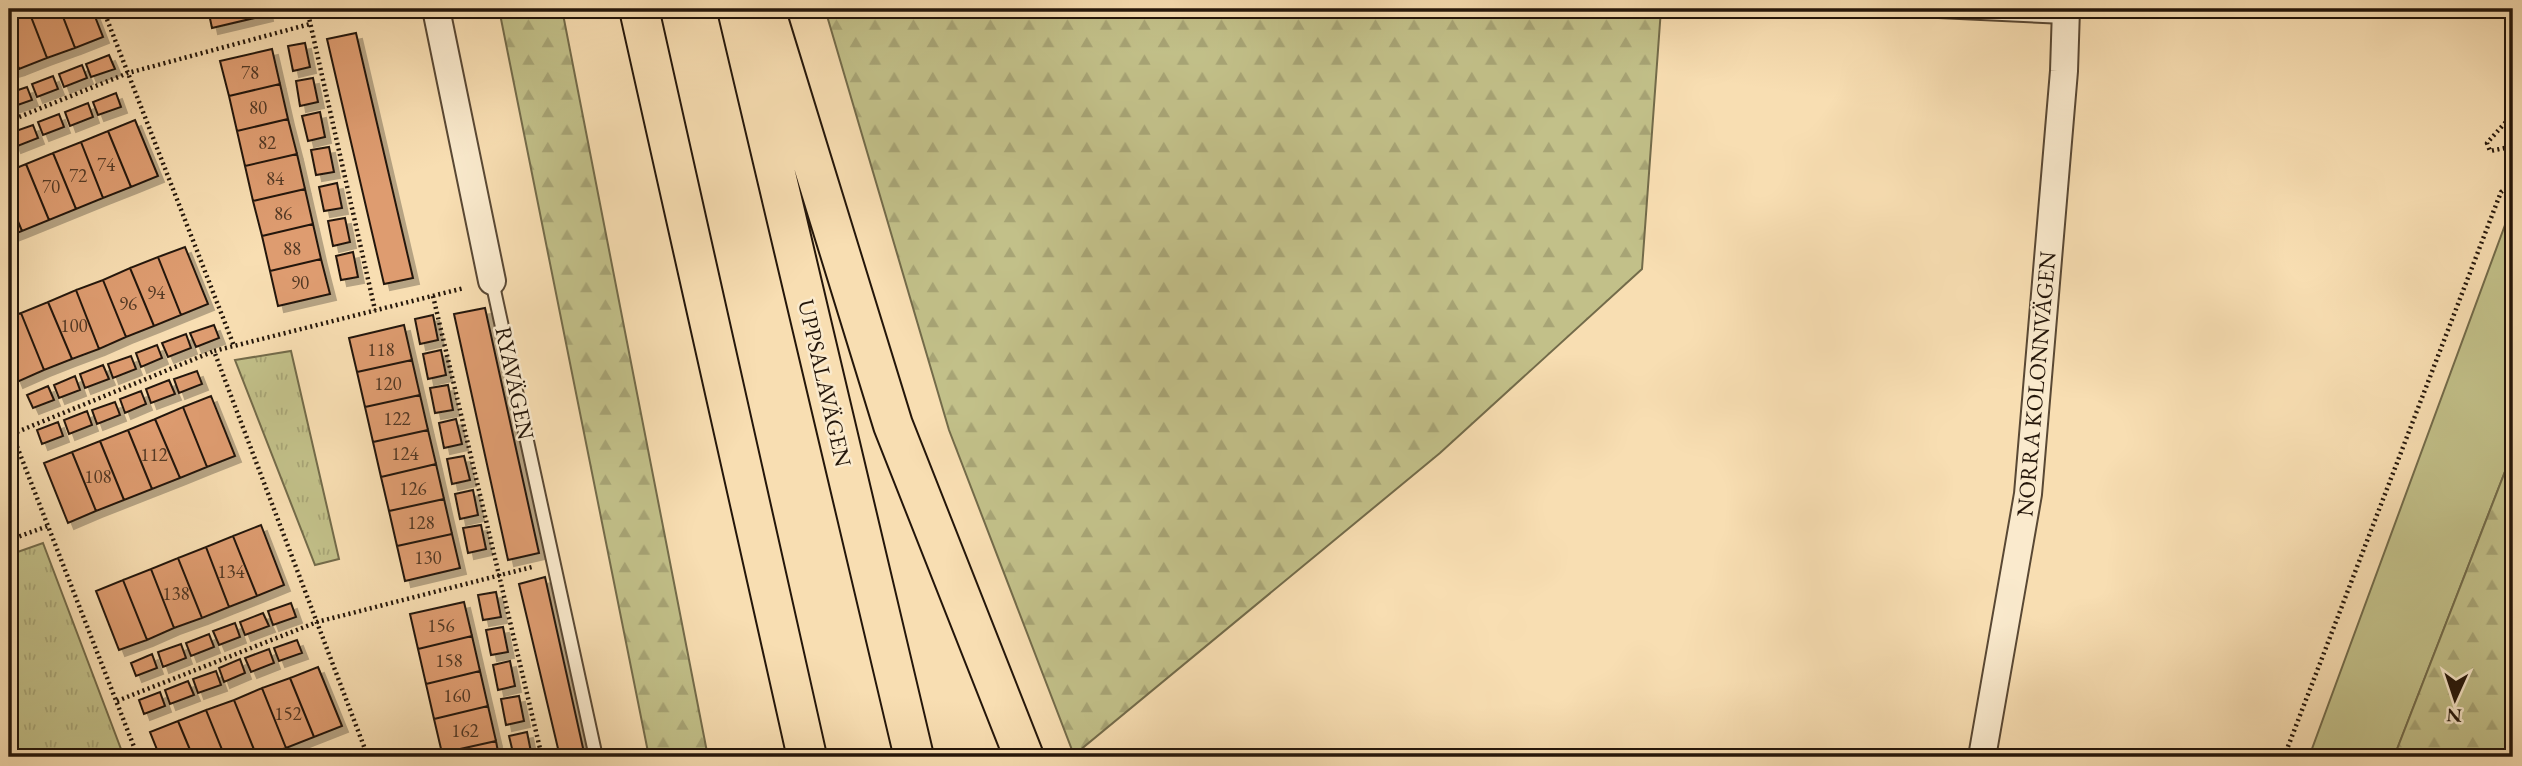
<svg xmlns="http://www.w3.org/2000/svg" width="2522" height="766" font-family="'EB Garamond',serif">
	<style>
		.grass { fill: #c2c089; stroke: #736b4a; stroke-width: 2 }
		.forest { fill: url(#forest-firs); stroke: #736b4a; stroke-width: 2 }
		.park { fill: url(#park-tufts); stroke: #736b4a; stroke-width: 2 }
		.building { fill: #de9c70; stroke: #24160a; stroke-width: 2; filter: url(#shadow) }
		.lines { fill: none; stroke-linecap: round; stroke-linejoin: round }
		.service-casing { stroke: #594834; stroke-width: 16 }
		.minor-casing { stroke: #594834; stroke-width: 30 }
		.motorway-casing { stroke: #24160a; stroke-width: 42 }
		.path { stroke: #24160a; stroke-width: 4.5; stroke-dasharray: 2 3.5; stroke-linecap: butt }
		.service { stroke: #faeacd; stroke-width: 12 }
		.minor { stroke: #faeacd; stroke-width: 26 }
		.motorway { stroke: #f8deb2; stroke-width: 38 }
		.labels { text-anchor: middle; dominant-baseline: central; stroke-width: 5; stroke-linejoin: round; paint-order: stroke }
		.number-label { font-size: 19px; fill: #523824 }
		.street-label { font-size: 23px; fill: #24160a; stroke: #faeacd }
	</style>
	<defs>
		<pattern id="forest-firs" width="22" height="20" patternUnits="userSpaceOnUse" patternTransform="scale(1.75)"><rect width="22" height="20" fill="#c2c089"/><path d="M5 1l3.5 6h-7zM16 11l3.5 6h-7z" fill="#a7a475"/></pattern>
		<pattern id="park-tufts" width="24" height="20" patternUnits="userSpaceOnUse" patternTransform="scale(1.75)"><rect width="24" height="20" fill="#c2c089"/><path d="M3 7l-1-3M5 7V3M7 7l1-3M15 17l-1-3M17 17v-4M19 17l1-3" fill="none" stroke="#a7a475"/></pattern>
		<filter id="shadow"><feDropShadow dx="6" dy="6" stdDeviation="0" flood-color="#0004"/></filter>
	</defs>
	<rect width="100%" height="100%" fill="#f8deb2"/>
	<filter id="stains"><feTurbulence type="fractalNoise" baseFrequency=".00286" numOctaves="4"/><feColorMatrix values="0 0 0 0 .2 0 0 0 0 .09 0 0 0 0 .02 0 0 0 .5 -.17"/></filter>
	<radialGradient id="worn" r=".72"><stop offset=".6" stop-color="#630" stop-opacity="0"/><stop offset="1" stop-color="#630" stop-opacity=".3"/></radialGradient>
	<!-- grass -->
	<path class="grass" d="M2513 219V451L2394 757H2309L2505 225Z"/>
	<!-- forest -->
	<path class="forest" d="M499 9H562L708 757H649Z
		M825 9H1661L1642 269 1440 453 1074 755 949 430Z
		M2513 451V757H2394Z"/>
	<!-- park -->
	<path class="park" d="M291 351 339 559 315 565 235 360Z
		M43 543 124 757H9V555Z"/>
	<!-- building -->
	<path class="building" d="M9 9H28L47 58 19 69 9 41Z
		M28 9H60L75 48 47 58Z
		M60 9H92L103 37 75 48Z
		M208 9H266L267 15 212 28Z
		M356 33 413 278 384 284 327 39Z
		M9 41 19 69 9 72Z
		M305 43 310 67 293 71 288 46Z
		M272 49 280 84 229 96 220 61Z
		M109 55 115 69 91 77 86 64Z
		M82 65 87 78 64 87 59 74Z
		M53 76 58 89 37 97 32 84Z
		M313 78 318 102 300 106 296 81Z
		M280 84 288 119 237 131 229 96Z
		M27 87 32 100 9 108V93Z
		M116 93 121 107 98 115 93 102Z
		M88 103 93 117 70 126 65 112Z
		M320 112 325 137 308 141 302 116Z
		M59 114 64 127 43 135 38 122Z
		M288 119 297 154 245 166 237 131Z
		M135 120 158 176 131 187 108 131Z
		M33 125 38 138 15 147 10 133Z
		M108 131 131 187 103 198 81 142Z
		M81 142 103 198 76 209 53 153Z
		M329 147 334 172 316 175 311 150Z
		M53 153 76 209 49 220 26 164Z
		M297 154 305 189 253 201 245 166Z
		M26 164 49 220 22 231 9 200V171Z
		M337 183 342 208 324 211 319 187Z
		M305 189 313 224 262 236 253 201Z
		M9 200 22 231 9 236Z
		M345 218 350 242 333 246 328 221Z
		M313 224 321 259 270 271 262 236Z
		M185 247 208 304 181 315 158 257Z
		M353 252 358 277 341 280 336 256Z
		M158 257 181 315 154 326 130 268Z
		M321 259 330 294 278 306 270 271Z
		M130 268 154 326 126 337 103 280Z
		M103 280 126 337 99 349 76 290Z
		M76 290 99 349 72 359 48 302Z
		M48 302 72 359 44 370 21 313Z
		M485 308 539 553 508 560 454 314Z
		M21 313 44 370 17 382 9 362V317Z
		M433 315 438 340 420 344 415 319Z
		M214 325 219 338 196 347 190 333Z
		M404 325 412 360 357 372 349 338Z
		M186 334 191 348 168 357 162 343Z
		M157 345 162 358 141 367 136 353Z
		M441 350 446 375 428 379 423 354Z
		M131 356 136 369 113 378 108 364Z
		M412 360 420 395 365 407 357 372Z
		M103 365 109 379 85 388 80 374Z
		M197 371 202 384 179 393 174 379Z
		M75 376 80 390 59 398 54 385Z
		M169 380 175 394 151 403 146 389Z
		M448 385 453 410 435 413 430 388Z
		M48 386 54 400 33 408 27 395Z
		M141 391 146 404 125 413 120 399Z
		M420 395 428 430 373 442 365 407Z
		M211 396 235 456 207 467 183 407Z
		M115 402 120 415 97 424 92 410Z
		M183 407 207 467 180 478 155 419Z
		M87 411 92 425 69 434 64 420Z
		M155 419 180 478 152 489 128 430Z
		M456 419 462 444 444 448 439 423Z
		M58 422 63 436 42 444 37 430Z
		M128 430 152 489 124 500 100 441Z
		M428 430 436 464 381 477 373 442Z
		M100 441 124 500 96 511 72 452Z
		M72 452 96 511 68 523 44 463Z
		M464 456 470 480 452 484 447 459Z
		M436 464 444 499 389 511 381 477Z
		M473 490 478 515 460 519 455 494Z
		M444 499 452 534 397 546 389 511Z
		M261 525 284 585 257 596 233 536Z
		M481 525 486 549 468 553 463 528Z
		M452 534 460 568 405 581 397 546Z
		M233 536 257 596 229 607 206 547Z
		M206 547 229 607 202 618 178 558Z
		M178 558 202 618 174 628 151 569Z
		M151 569 174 628 147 640 123 580Z
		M545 577 585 757H560L519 584Z
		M123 580 147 640 119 650 96 591Z
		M496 592 501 617 483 620 478 595Z
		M464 602 472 636 418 649 410 614Z
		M291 603 296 617 273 625 268 611Z
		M263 613 269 626 245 635 240 622Z
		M235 623 240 637 219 645 213 631Z
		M503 627 508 652 491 655 486 630Z
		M209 634 214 647 191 656 186 643Z
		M472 636 480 671 426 684 418 649Z
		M297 640 302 653 279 661 274 648Z
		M181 644 186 658 163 667 158 652Z
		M269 649 274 663 251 672 245 658Z
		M152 654 157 668 136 676 131 663Z
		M240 659 245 673 224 682 219 668Z
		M510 661 515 686 498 690 493 665Z
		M318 667 342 726 314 737 290 678Z
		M216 671 221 685 198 693 193 679Z
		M480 671 488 706 434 719 426 684Z
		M290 678 314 737 286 748 262 688Z
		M188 681 194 695 170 704 165 690Z
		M262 688 286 748 257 757 234 700Z
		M160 692 165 706 144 714 139 700Z
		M519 696 524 721 506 725 501 699Z
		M234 700 257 757H225L206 710Z
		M488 706 496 741 442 753 434 719Z
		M206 710 225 757H193L178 721Z
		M178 721 193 757H160L150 732Z
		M527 732 532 757H514L509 736Z
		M496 741 499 757H443L442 753Z"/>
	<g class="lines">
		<!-- service casing -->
		<g class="service-casing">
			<path id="service" d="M1896 9 2065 17
				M492 281 596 757"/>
		</g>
		<!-- minor casing -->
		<g class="minor-casing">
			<path id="minor" d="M436 9 492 281
				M1982 757 2028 494 2064 71 2066 9"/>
		</g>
		<!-- motorway casing -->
		<g class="motorway-casing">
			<path id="motorway" d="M639 9 807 757
				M737 9 914 757
				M765 9 893 425 1024 757"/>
		</g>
		<!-- path -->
		<path class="path" d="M103 9 234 346
			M307 9 375 310
			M2513 114 2487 143 2490 151 2505 148 2513 142
			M9 121 128 73 310 24
			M433 296 542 757
			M9 426 138 757
			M12 434 214 351
			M9 540 48 526
			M117 701 317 622 532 567
			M368 757 214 351 464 288
			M2284 757 2501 192 2513 183"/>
		<!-- service -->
		<use href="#service" class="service"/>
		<!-- minor -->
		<use href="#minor" class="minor"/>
		<!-- motorway -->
		<use href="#motorway" class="motorway"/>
	</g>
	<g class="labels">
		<!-- number labels -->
		<g class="number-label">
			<text x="250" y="72">78</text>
			<text x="258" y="107">80</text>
			<text x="267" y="142">82</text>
			<text x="106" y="164">74</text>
			<text x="78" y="175">72</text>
			<text x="275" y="178">84</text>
			<text x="51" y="186">70</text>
			<text x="283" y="213">86</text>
			<text x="292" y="248">88</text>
			<text x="300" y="282">90</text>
			<text x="156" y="292">94</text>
			<text x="128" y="303">96</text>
			<text x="74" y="325">100</text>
			<text x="381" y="349">118</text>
			<text x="388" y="383">120</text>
			<text x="397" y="418">122</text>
			<text x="405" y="453">124</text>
			<text x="154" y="454">112</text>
			<text x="98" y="476">108</text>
			<text x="413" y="488">126</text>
			<text x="421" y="522">128</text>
			<text x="428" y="557">130</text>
			<text x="231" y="571">134</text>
			<text x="176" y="593">138</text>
			<text x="441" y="625">156</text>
			<text x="449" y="660">158</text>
			<text x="457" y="695">160</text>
			<text x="288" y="713">152</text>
			<text x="465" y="730">162</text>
		</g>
		<!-- street labels -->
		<g class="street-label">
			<text transform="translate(515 383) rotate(78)">RYAVÄGEN</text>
			<text transform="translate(825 383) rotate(77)">UPPSALAVÄGEN</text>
			<text transform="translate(2036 384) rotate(-85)">NORRA KOLONNVÄGEN</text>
		</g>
	</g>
	<!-- margin -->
	<rect width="2522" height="766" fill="none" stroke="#f8deb2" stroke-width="35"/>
	<rect x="10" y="10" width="2501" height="745" fill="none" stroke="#24160a" stroke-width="3.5"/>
	<rect x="18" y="18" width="2487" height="731" fill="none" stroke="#24160a" stroke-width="2"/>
	<!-- north arrow -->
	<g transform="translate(2455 699) rotate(183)" stroke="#faeacd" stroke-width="5" paint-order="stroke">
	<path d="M0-5L12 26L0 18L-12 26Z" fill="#24160a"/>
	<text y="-10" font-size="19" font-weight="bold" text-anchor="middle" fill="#24160a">N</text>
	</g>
	<rect width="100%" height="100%" filter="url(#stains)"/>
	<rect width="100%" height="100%" fill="url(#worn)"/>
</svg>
